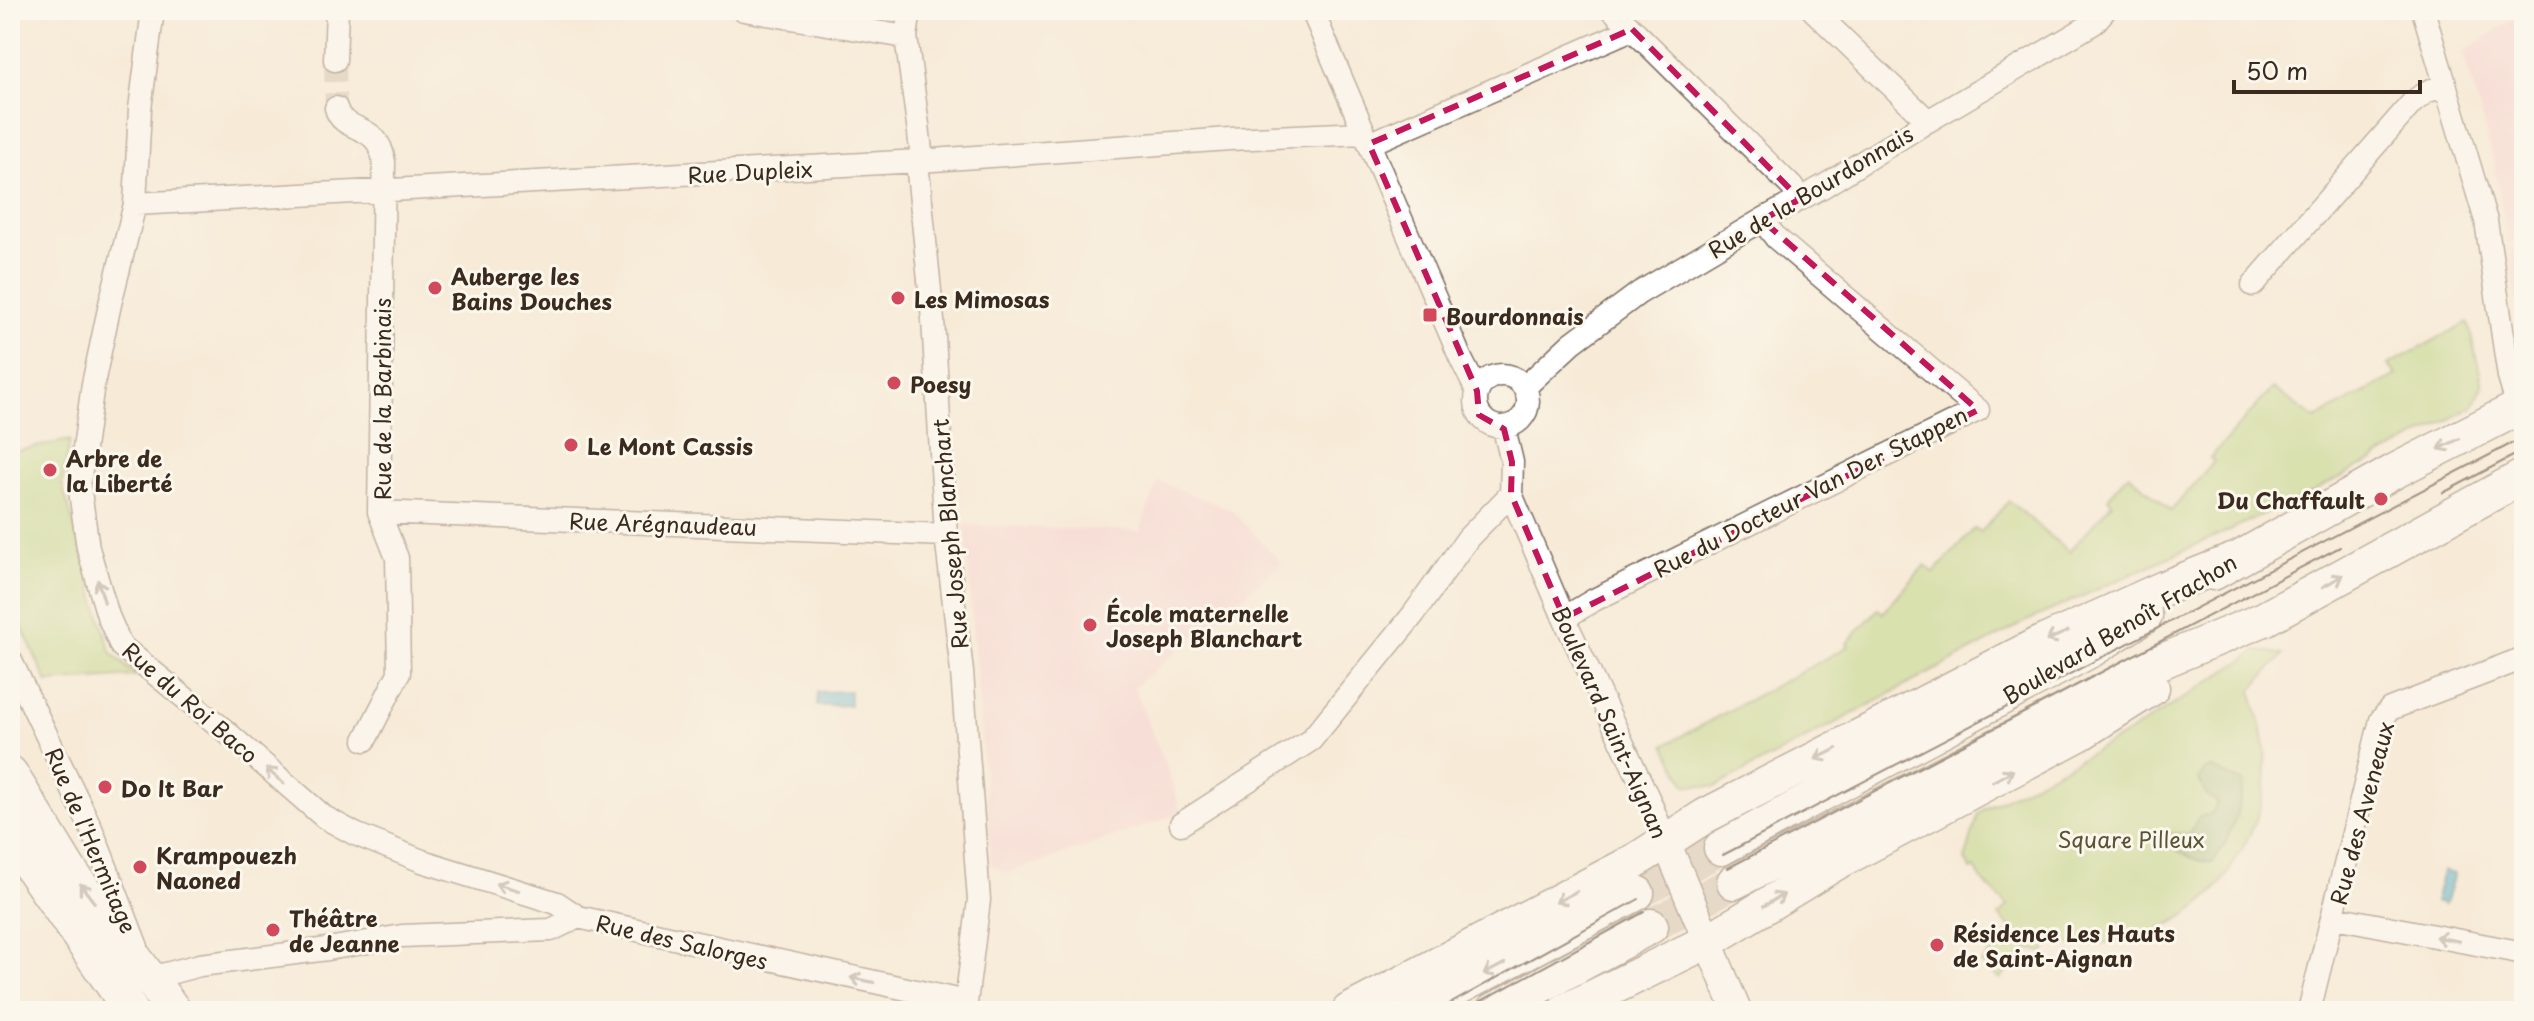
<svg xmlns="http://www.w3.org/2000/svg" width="2534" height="1021" font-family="'Playpen Sans',sans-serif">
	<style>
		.built { fill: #f7cfd3 }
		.green { fill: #b4d47c; stroke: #787f4d; stroke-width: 2 }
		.forest { fill: #8fb66c; stroke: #657045; stroke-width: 2 }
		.water { fill: #4db1cd; stroke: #446e76; stroke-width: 2 }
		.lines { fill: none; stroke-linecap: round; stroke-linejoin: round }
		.minor-tunnel { stroke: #d1c4b3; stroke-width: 22; stroke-dasharray: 22 11; stroke-linecap: butt }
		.primary-tunnel { stroke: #d1c4b3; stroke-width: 34; stroke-dasharray: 34 17; stroke-linecap: butt }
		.minor-casing { stroke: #7d6e5f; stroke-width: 25 }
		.tertiary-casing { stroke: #7d6e5f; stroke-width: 31 }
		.primary-casing { stroke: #7d6e5f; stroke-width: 37 }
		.minor { stroke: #fff; stroke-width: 22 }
		.tertiary { stroke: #fff; stroke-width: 28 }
		.primary { stroke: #fff; stroke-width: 34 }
		.tram { stroke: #3b2a1e; stroke-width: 2 }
		.oneway { stroke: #a79f9a }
		.marked { fill: none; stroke: #c2185b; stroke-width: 6; stroke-dasharray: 16 10; stroke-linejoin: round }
		.poi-dot { fill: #d1495b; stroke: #fbf7ec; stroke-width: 3 }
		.labels { text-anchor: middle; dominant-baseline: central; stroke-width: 6; stroke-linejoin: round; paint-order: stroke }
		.street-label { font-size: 22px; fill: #3b2a1e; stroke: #fbf7ec }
		.poi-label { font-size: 22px; font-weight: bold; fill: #3b2a1e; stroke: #fbf7ec; text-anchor: start }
		.park-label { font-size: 22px; fill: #595436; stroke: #fbf7ec }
	</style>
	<rect width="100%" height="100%" fill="#fbf7ec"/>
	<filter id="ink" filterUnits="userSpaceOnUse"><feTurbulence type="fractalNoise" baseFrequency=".0125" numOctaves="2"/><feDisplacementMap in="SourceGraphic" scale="16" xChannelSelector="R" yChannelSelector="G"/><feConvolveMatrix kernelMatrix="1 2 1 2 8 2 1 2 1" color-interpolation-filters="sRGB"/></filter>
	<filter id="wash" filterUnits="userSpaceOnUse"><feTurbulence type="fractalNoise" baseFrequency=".006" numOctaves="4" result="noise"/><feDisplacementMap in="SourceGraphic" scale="32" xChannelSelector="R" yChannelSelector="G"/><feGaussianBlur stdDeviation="1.8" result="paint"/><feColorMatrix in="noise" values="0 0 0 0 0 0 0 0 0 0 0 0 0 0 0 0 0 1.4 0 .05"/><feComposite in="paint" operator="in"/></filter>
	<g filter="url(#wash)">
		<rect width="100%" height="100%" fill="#f7ebd8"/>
		<!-- built -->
		<path class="built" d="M2524 12V343L2493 158 2463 52Z
			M1158 481 1231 510 1282 563 1134 687 1169 774 1181 813 1007 874 991 864 965 525 1140 531Z"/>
		<!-- green -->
		<path class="green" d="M2468 322 2483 386 2473 407 2309 494 2027 621 1715 787 1686 785 1665 745 1849 646 1847 643 1878 609 1883 613 1925 565 1934 573 1975 528 1981 532 2009 501 2069 552 2112 503 2108 498 2129 474 2171 511 2214 462 2210 458 2273 388 2315 419 2397 375 2388 365Z
			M70 440 62 484 109 646 112 653 136 676 47 682 10 601V452Z
			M2259 650 2283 655 2251 691C2259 716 2266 741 2266 768 2266 801 2254 831 2236 859 2231 867 2226 877 2220 885 2177 934 2111 951 2049 942L2044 953 2028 948 2000 979 1981 964 2012 929 1999 916 2008 906 1983 882 1975 868 1971 870 1965 860 1979 812 2127 734Z"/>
		<!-- forest -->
		<path class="forest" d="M2210 768 2244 783C2238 812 2231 840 2212 863 2194 861 2180 853 2167 843L2172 833 2189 834 2199 817 2211 814 2218 803 2205 793 2199 779 2204 771Z"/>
		<!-- water -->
		<path class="water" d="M850 691V705L817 706V692Z
			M2443 871 2454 874 2445 904 2435 901Z"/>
	</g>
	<g filter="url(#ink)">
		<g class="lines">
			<!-- minor-tunnel -->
			<path class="minor-tunnel" d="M335 60 336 108"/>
			<!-- primary-tunnel -->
			<path class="primary-tunnel" d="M1637 893 1721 848
				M1651 926 1734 882"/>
			<!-- minor casing -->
			<g class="minor-casing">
				<path id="minor" d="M153 10 140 109 135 204 110 304 93 384 79 484 88 548 108 616 121 646 223 729 324 817 355 834 422 861 557 903 578 917
					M744 10 906 37
					M910 10 906 37 918 125 921 151 918 172 933 320 946 535 962 672 979 900 965 1011
					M1312 10 1461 359 1477 391
					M1613 10 1792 187 1800 199
					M1813 10 1928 121
					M2423 10 2486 221 2509 377 2518 408
					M335 60 337 10
					M336 108C343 135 379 120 384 162L379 512 397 558 399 673 365 740
					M1369 144 1632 29
					M135 204 919 161 1230 139 1364 133
					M2253 285 2412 103 2426 92 2445 85
					M1476 401a26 26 0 1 1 52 0a26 26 0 1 1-52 0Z
					M1525 387 1572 343 1639 293 1762 220 1824 186 1928 121 2094 23 2105 10
					M1504 429 1512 462 1511 494 1564 618 1650 802 1666 842
					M379 512 946 535
					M1564 618 1594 600 1978 410 1776 238 1762 220
					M10 659 91 828 137 947
					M1181 824 1311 740 1413 615 1468 538 1511 494
					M2334 917 2524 953
					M139 981 200 965 328 949 402 936 551 930 578 917 966 1002
					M2309 1011 2381 720 2390 709 2524 658"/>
			</g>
			<!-- tertiary casing -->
			<g class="tertiary-casing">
				<path id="tertiary" d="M1666 842 1737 1011"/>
			</g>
			<!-- primary casing -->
			<g class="primary-casing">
				<path id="primary" d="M2213 573 2395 471 2524 405
					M10 773 70 871 174 1011
					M10 837 131 1011
					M1721 848 2091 650 2145 616
					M1734 882 2153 665 2264 619 2524 476
					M1349 1011 1635 861 1705 816 2035 646 2164 588 2232 561
					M1414 1011 1637 893
					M1493 1011 1651 926
					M1565 1011 1708 941 1834 864 2081 733 2152 688"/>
			</g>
			<!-- minor -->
			<use href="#minor" class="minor"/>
			<!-- tertiary -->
			<use href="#tertiary" class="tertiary"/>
			<!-- primary -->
			<use href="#primary" class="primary"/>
			<!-- tram -->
			<path class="tram" d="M2443 493 2513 456
				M1723 855 2524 437
				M1728 868 2340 547
				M1437 1011 1639 899
				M1463 1011 1644 912"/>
		</g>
		<!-- one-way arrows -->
		<defs><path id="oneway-shaft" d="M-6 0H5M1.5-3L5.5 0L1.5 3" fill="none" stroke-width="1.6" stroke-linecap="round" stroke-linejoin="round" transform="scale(2)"/></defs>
		<g class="oneway">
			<use href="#oneway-shaft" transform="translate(2449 444) rotate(153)"/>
			<use href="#oneway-shaft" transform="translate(2333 581) rotate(-29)"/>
			<use href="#oneway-shaft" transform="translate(101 591) rotate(-107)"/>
			<use href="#oneway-shaft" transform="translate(2057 636) rotate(156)"/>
			<use href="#oneway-shaft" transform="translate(1826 754) rotate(153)"/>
			<use href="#oneway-shaft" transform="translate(275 776) rotate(-139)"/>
			<use href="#oneway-shaft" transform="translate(2003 776) rotate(-29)"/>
			<use href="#oneway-shaft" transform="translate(507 887) rotate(-163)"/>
			<use href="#oneway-shaft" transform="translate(87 893) rotate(-127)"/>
			<use href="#oneway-shaft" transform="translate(1566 897) rotate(152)"/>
			<use href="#oneway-shaft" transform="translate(1774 900) rotate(-30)"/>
			<use href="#oneway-shaft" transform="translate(2447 939) rotate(-169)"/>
			<use href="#oneway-shaft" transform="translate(1494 969) rotate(152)"/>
			<use href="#oneway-shaft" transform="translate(862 980) rotate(-168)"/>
		</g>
	</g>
	<!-- marked area -->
	<path d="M0 0H2534V1021H0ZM1632 29 1800 199 1762 220 1978 410 1564 618 1511 494 1512 462 1504 429 1479 415 1477 391 1369 144Z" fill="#f7ebd8" fill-opacity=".55" fill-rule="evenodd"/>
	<path class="marked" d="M1632 29 1800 199 1762 220 1978 410 1564 618 1511 494 1512 462 1504 429 1479 415 1477 391 1369 144Z"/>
	<!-- markers -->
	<g class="poi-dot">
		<circle cx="435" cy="288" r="8"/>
		<circle cx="898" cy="298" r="8"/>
		<rect x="1422" y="307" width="16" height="16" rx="4"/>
		<circle cx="894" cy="383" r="8"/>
		<circle cx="571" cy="445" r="8"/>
		<circle cx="50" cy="470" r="8"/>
		<circle cx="2381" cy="499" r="8"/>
		<circle cx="1090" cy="625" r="8"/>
		<circle cx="105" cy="787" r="8"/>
		<circle cx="140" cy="867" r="8"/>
		<circle cx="273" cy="930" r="8"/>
		<circle cx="1937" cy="945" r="8"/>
	</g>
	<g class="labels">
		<!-- street labels -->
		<g class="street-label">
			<text transform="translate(750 171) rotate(-3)">Rue Dupleix</text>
			<text transform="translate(1810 191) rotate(-31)">Rue de la Bourdonnais</text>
			<text transform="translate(381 399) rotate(-90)">Rue de la Barbinais</text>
			<text transform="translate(1810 491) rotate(-27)">Rue du Docteur Van Der Stappen</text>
			<text transform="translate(663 523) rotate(2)">Rue Arégnaudeau</text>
			<text transform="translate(949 534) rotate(-95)">Rue Joseph Blanchart</text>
			<text transform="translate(2119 628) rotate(-31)">Boulevard Benoît Frachon</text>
			<text transform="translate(191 702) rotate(41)">Rue du Roi Baco</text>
			<text transform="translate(1611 722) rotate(66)">Boulevard Saint-Aignan</text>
			<text transform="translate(2361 813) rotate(-75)">Rue des Aveneaux</text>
			<text transform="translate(92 840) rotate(67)">Rue de l'Hermitage</text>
			<text transform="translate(682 941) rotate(13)">Rue des Salorges</text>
		</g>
		<!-- poi labels -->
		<g class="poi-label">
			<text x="451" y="275">Auberge les<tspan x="451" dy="25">Bains Douches</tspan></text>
			<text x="914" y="298">Les Mimosas</text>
			<text x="1446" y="315">Bourdonnais</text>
			<text x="910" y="383">Poesy</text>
			<text x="587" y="445">Le Mont Cassis</text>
			<text x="66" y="457">Arbre de<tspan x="66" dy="25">la Liberté</tspan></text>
			<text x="2365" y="499" text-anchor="end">Du Chaffault</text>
			<text x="1106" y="612">École maternelle<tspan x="1106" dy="25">Joseph Blanchart</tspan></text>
			<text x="121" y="787">Do It Bar</text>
			<text x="156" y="854">Krampouezh<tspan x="156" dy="25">Naoned</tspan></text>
			<text x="289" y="917">Théâtre<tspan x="289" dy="25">de Jeanne</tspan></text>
			<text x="1953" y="932">Résidence Les Hauts<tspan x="1953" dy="25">de Saint-Aignan</tspan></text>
		</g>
		<!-- park labels -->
		<g class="park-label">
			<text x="2131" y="838">Square Pilleux</text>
		</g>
	</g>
	<!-- margin -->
	<rect width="2534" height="1021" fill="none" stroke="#fbf7ec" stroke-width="40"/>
	<!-- scale -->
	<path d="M2234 80v12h186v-12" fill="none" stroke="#3b2a1e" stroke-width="4"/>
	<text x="2246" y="80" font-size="24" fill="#3b2a1e" stroke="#fbf7ec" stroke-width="6" paint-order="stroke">50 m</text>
</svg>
